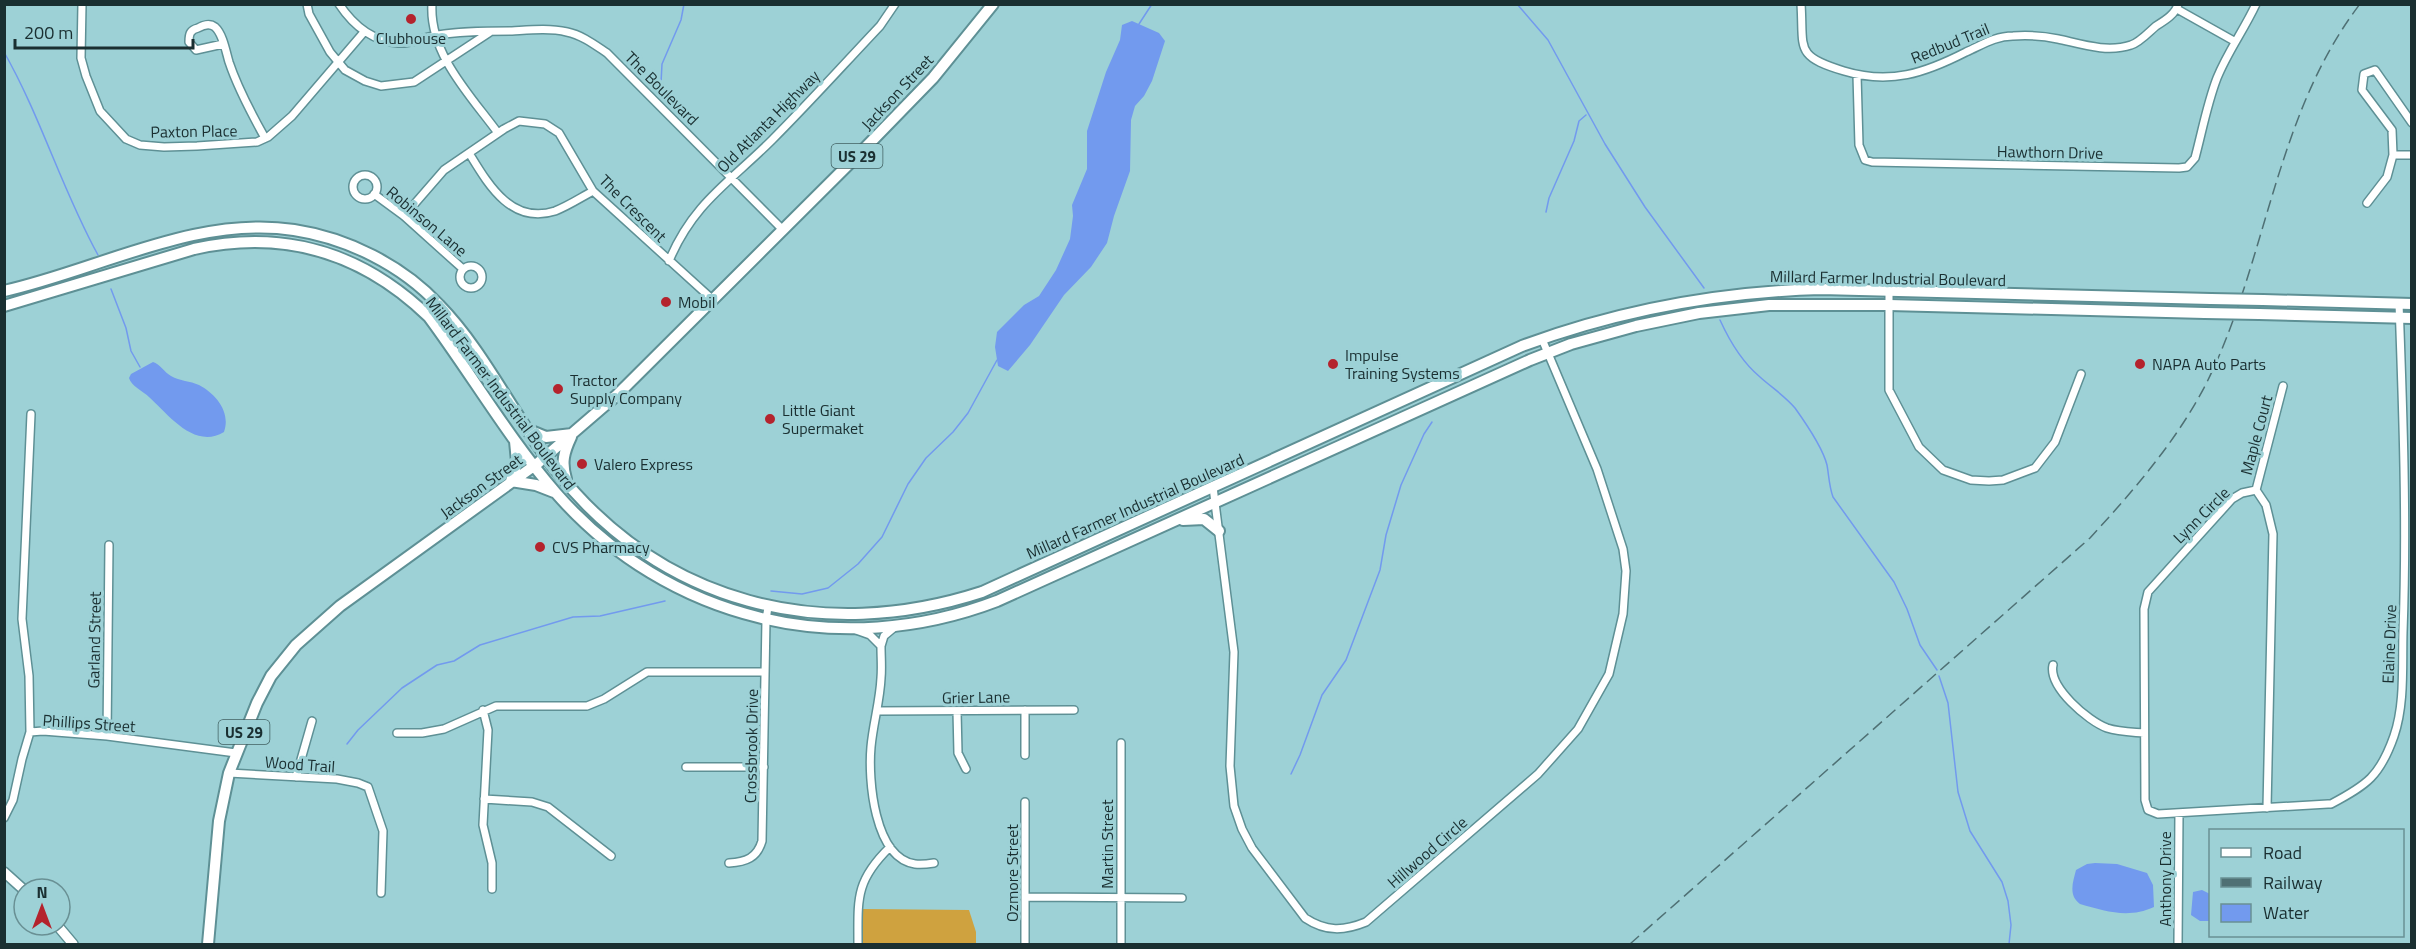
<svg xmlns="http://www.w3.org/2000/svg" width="2416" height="949" font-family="'Titillium Web',sans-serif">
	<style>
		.green { fill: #cfa23f }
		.water { fill: #729aee }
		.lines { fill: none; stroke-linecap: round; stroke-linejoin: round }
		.stream { stroke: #729aee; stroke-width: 1.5 }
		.street-casing { stroke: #5e9095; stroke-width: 10 }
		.secondary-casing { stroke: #5e9095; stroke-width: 12 }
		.primary-casing { stroke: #5e9095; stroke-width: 14 }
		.street { stroke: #fff; stroke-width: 7 }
		.secondary { stroke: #fff; stroke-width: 9 }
		.primary { stroke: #fff; stroke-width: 10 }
		.rail { stroke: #4f7074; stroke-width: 1.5; stroke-dasharray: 12 6; stroke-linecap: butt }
		.primary-bridge-casing { stroke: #5e9095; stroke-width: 14; stroke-linecap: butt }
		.primary-bridge { stroke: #fff; stroke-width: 10 }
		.poi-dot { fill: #b4232d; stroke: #9dd1d6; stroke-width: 2 }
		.labels { text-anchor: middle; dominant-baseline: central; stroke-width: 6; stroke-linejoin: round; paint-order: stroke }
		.shield { fill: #9dd1d6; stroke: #416062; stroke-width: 1.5 }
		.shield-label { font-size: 15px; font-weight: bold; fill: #1a2f31 }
		.poi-label { font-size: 16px; fill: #1a2f31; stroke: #9dd1d6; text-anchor: start }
		.street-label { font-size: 16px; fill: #1a2f31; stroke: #9dd1d6 }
	</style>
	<rect width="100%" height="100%" fill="#9dd1d6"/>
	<!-- green -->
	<path class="green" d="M862 909 969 910 976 932V944H862Z"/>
	<!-- water -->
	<path class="water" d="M1132 21 1159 33 1165 41 1152 81 1144 96 1135 106 1131 120 1130 171 1114 216 1107 243 1091 267 1064 295 1030 345 1008 371 998 366 995 347 997 332 1024 305 1039 296 1056 270 1070 239 1073 216 1072 205 1087 169V131L1106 72 1120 40 1122 25Z
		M153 362C160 364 164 372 171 376 180 381 190 381 199 385 216 394 231 412 224 432 194 450 168 414 149 397 143 391 131 386 129 378L131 374Z
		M2095 863 2117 864 2147 873 2153 885 2154 907C2128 919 2105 911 2080 904 2068 895 2073 882 2076 870L2087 864Z
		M2202 890 2210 894V921H2200L2191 915 2193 892Z"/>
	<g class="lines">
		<!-- stream -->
		<path class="stream" d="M1517 4 1548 40 1605 144 1645 207 1704 288
			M1139 24 1152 4
			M4 52C41 117 62 190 98 255
			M661 83 662 64 681 20 684 4
			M1546 212 1549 198 1574 141 1579 121 1586 115
			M111 289 126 328 131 351 140 367
			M1720 320C1730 342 1742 362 1760 377 1771 387 1785 396 1795 408 1805 422 1823 449 1827 465 1829 476 1829 486 1833 497L1894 582 1907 609 1920 645 1937 670
			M771 591 802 594 828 588 858 564 882 537 908 484 926 458 953 432 968 413 997 360
			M1939 676 1948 703 1958 792 1970 831 2002 882 2008 901 2011 925 2009 944
			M347 744 358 730 402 688 437 665 454 661 480 645 573 617 600 616 665 601
			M1291 774 1300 755 1322 695 1346 660 1380 570 1386 535 1401 485 1424 434 1432 422"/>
		<!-- street casing -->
		<g class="street-casing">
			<path id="street" d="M82 4 81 58 86 76 100 111 126 139 140 145 164 147 197 146 257 142 268 137 292 116 364 32
				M307 4 309 14 330 52 345 70 365 81 381 86 414 82 490 32
				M339 4C353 25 372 41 398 43 413 44 424 37 438 35 463 31 487 31 512 31 530 30 549 28 567 32 582 35 595 45 607 53L783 230
				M432 4C429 54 471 96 498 133
				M1801 4C1804 49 1794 56 1844 71 1890 85 1925 73 1966 52 1982 45 1995 36 2013 36 2028 35 2044 36 2058 39 2081 44 2107 53 2131 45 2139 43 2149 32 2156 26 2164 21 2176 14 2178 4
				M2177 9 2234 41
				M223 44 196 50 189 42C189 34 190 30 198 28 203 25 210 23 215 27 223 34 226 52 229 62 238 89 251 113 265 138
				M1857 75 1859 145 1865 160 1872 162 2179 168 2187 167 2195 158C2202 132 2207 104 2217 78 2228 51 2244 30 2256 4
				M469 153C488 184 511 225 555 211 568 206 580 198 593 191
				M2393 155H2412
				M353 187a12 12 0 1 1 24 0a12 12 0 1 1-24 0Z
				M374 194 404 216 463 269
				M2367 203 2387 177 2393 155 2392 130 2362 90 2364 74 2375 70 2412 123
				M404 216 444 170 504 129 519 121 545 124 559 133 593 191 712 299
				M669 261C693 203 730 182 772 140 809 103 844 64 880 26L895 4
				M460 277a11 11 0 1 1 22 0a11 11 0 1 1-22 0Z
				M1889 292V390L1919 447 1943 470 1971 480 1989 481 2003 480 2035 468 2055 442 2081 374
				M1213 487 1234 652 1230 766 1234 806 1242 829 1252 848 1305 918C1326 932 1344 931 1366 922L1538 774 1578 729 1609 674 1623 614 1626 571 1623 549 1597 469 1542 339
				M2256 490 2283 386
				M856 630 870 635 881 646 884 636 896 626
				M881 646C881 657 882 668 881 678 880 701 873 724 871 747 868 779 874 858 915 864 921 865 928 864 934 863
				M2053 665C2048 687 2088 721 2107 728 2119 732 2133 732 2144 733
				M483 710 488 730 483 825 492 863V889
				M1025 710V755
				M877 711 1074 710
				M957 711 958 753 966 769
				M30 732 43 731 107 736 236 753
				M397 733H422L444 729 496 706H587L604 699 647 672H765
				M107 736 109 545
				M686 767H764
				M229 773 337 779 358 783 368 787 383 831 381 893
				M296 777 312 721
				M484 799 532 802 548 807 611 856
				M1025 802V944
				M2267 808 2273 534 2266 505 2256 490 2242 493 2232 499 2148 592 2144 609 2145 800 2148 810 2158 814 2328 804H2331C2367 785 2380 776 2394 736 2405 704 2402 666 2403 632 2407 523 2403 412 2399 303
				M4 818 13 800 22 759 30 732 29 676 22 619 31 414
				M729 863C746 862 757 858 762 841L766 620 768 607
				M1026 897 1182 898
				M858 944C858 899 855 881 890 847
				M1121 944V743
				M2178 944 2179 813"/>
		</g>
		<!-- secondary casing -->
		<g class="secondary-casing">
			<path id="secondary" d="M4 872 24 890
				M57 925 73 944"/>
		</g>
		<!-- primary casing -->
		<g class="primary-casing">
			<path id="primary" d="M4 291C98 270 196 215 294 230 347 238 402 265 439 305 485 352 514 417 555 469 661 604 822 644 982 592L1522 346C1619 310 1718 292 1821 289L2211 299
				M2263 300 2412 304
				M4 306 194 249C284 229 363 253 429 317 472 375 509 439 556 493 668 621 840 661 997 601L1530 360 1571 344 1636 326 1699 313 1769 305H1889L2205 313
				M2259 314 2412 318
				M529 430 546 437 572 434
				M515 441 517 462 511 481 536 485 554 492
				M566 479C561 462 564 452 571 437
				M1183 520 1204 519 1219 531
				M208 944 219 821 229 773 257 703 271 676 296 645 340 606 538 463 617 395 865 148 933 78 993 4"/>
		</g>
		<!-- street -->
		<use href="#street" class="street"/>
		<!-- secondary -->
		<use href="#secondary" class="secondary"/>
		<!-- primary -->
		<use href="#primary" class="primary"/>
		<!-- rail -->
		<path class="rail" d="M1630 944 2090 538C2133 491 2175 443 2205 386 2267 264 2274 116 2360 4"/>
		<!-- primary-bridge casing -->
		<g class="primary-bridge-casing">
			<path id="primary-bridge" d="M2211 299 2263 300
				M2205 313 2259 314"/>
		</g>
		<!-- primary-bridge -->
		<use href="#primary-bridge" class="primary-bridge"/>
	</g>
	<!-- markers -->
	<g class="poi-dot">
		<circle cx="411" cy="19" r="6"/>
		<circle cx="666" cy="302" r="6"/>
		<circle cx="1333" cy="364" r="6"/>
		<circle cx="2140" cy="364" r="6"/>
		<circle cx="558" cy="389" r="6"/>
		<circle cx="770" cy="419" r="6"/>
		<circle cx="582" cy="464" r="6"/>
		<circle cx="540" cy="547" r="6"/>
	</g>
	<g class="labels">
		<!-- shield labels -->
		<g class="shield">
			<rect x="831.5" y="144" width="51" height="24" rx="4.5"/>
			<rect x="218.5" y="720" width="51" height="24" rx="4.5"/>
		</g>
		<g class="shield-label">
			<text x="857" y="156">US 29</text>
			<text x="244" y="732">US 29</text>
		</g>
		<!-- poi labels -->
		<g class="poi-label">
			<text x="411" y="38" text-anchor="middle">Clubhouse</text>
			<text x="678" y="302">Mobil</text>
			<text x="1345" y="355">Impulse<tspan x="1345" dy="18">Training Systems</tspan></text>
			<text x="2152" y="364">NAPA Auto Parts</text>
			<text x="570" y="380">Tractor<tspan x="570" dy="18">Supply Company</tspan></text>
			<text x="782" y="410">Little Giant<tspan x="782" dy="18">Supermaket</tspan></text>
			<text x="594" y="464">Valero Express</text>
			<text x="552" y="547">CVS Pharmacy</text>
		</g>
		<!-- street labels -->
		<g class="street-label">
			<text transform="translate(1950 43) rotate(-22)">Redbud Trail</text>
			<text transform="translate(662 88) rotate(45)">The Boulevard</text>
			<text transform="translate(897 92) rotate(-47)">Jackson Street</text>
			<text transform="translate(768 121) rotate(-45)">Old Atlanta Highway</text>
			<text transform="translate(194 131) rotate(-1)">Paxton Place</text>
			<text transform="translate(2050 152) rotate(1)">Hawthorn Drive</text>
			<text transform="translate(633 208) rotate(45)">The Crescent</text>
			<text transform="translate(427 221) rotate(40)">Robinson Lane</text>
			<text transform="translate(1888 278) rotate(1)">Millard Farmer Industrial Boulevard</text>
			<text transform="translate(501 393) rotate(53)">Millard Farmer Industrial Boulevard</text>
			<text transform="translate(2256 435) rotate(-75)">Maple Court</text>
			<text transform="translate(481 486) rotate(-36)">Jackson Street</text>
			<text transform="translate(1135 506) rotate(-24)">Millard Farmer Industrial Boulevard</text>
			<text transform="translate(2201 515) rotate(-45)">Lynn Circle</text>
			<text transform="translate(94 640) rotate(-89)">Garland Street</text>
			<text transform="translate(2389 644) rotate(-88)">Elaine Drive</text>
			<text transform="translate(976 697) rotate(-1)">Grier Lane</text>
			<text transform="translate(89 723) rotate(4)">Phillips Street</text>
			<text transform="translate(751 746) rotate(-89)">Crossbrook Drive</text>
			<text transform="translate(300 764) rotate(4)">Wood Trail</text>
			<text transform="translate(1107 844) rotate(-90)">Martin Street</text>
			<text transform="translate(1427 852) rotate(-41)">Hillwood Circle</text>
			<text transform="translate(1012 873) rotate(-90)">Ozmore Street</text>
			<text transform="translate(2165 879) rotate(-90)">Anthony Drive</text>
		</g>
	</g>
	<!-- border -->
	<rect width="2416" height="949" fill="none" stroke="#1a2f31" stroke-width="12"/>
	<!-- legend -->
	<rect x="2209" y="829" width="195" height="108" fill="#9dd1d6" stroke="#699094" stroke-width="1.5"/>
	<rect x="2221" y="848" width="30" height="9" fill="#ffffff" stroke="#699094" stroke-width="1.5"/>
	<text x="2263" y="859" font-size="18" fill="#1a2f31">Road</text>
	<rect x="2221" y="878" width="30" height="9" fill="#4f7074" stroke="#699094" stroke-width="1.5"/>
	<text x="2263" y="889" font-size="18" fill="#1a2f31">Railway</text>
	<rect x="2221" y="904" width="30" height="18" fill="#729aee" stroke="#699094" stroke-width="1.5"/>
	<text x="2263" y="919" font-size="18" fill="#1a2f31">Water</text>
	<!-- north arrow -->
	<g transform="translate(42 907)"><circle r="28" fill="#9dd1d6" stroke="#699094" stroke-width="1.5"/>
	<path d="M0-4.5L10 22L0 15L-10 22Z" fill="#b4232d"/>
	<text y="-9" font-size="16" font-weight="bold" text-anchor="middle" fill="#1a2f31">N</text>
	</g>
	<!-- scale -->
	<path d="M15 39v9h178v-9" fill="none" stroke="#1a2f31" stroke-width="3"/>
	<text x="24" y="39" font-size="18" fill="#1a2f31" stroke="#9dd1d6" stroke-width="4.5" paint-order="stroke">200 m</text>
</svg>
